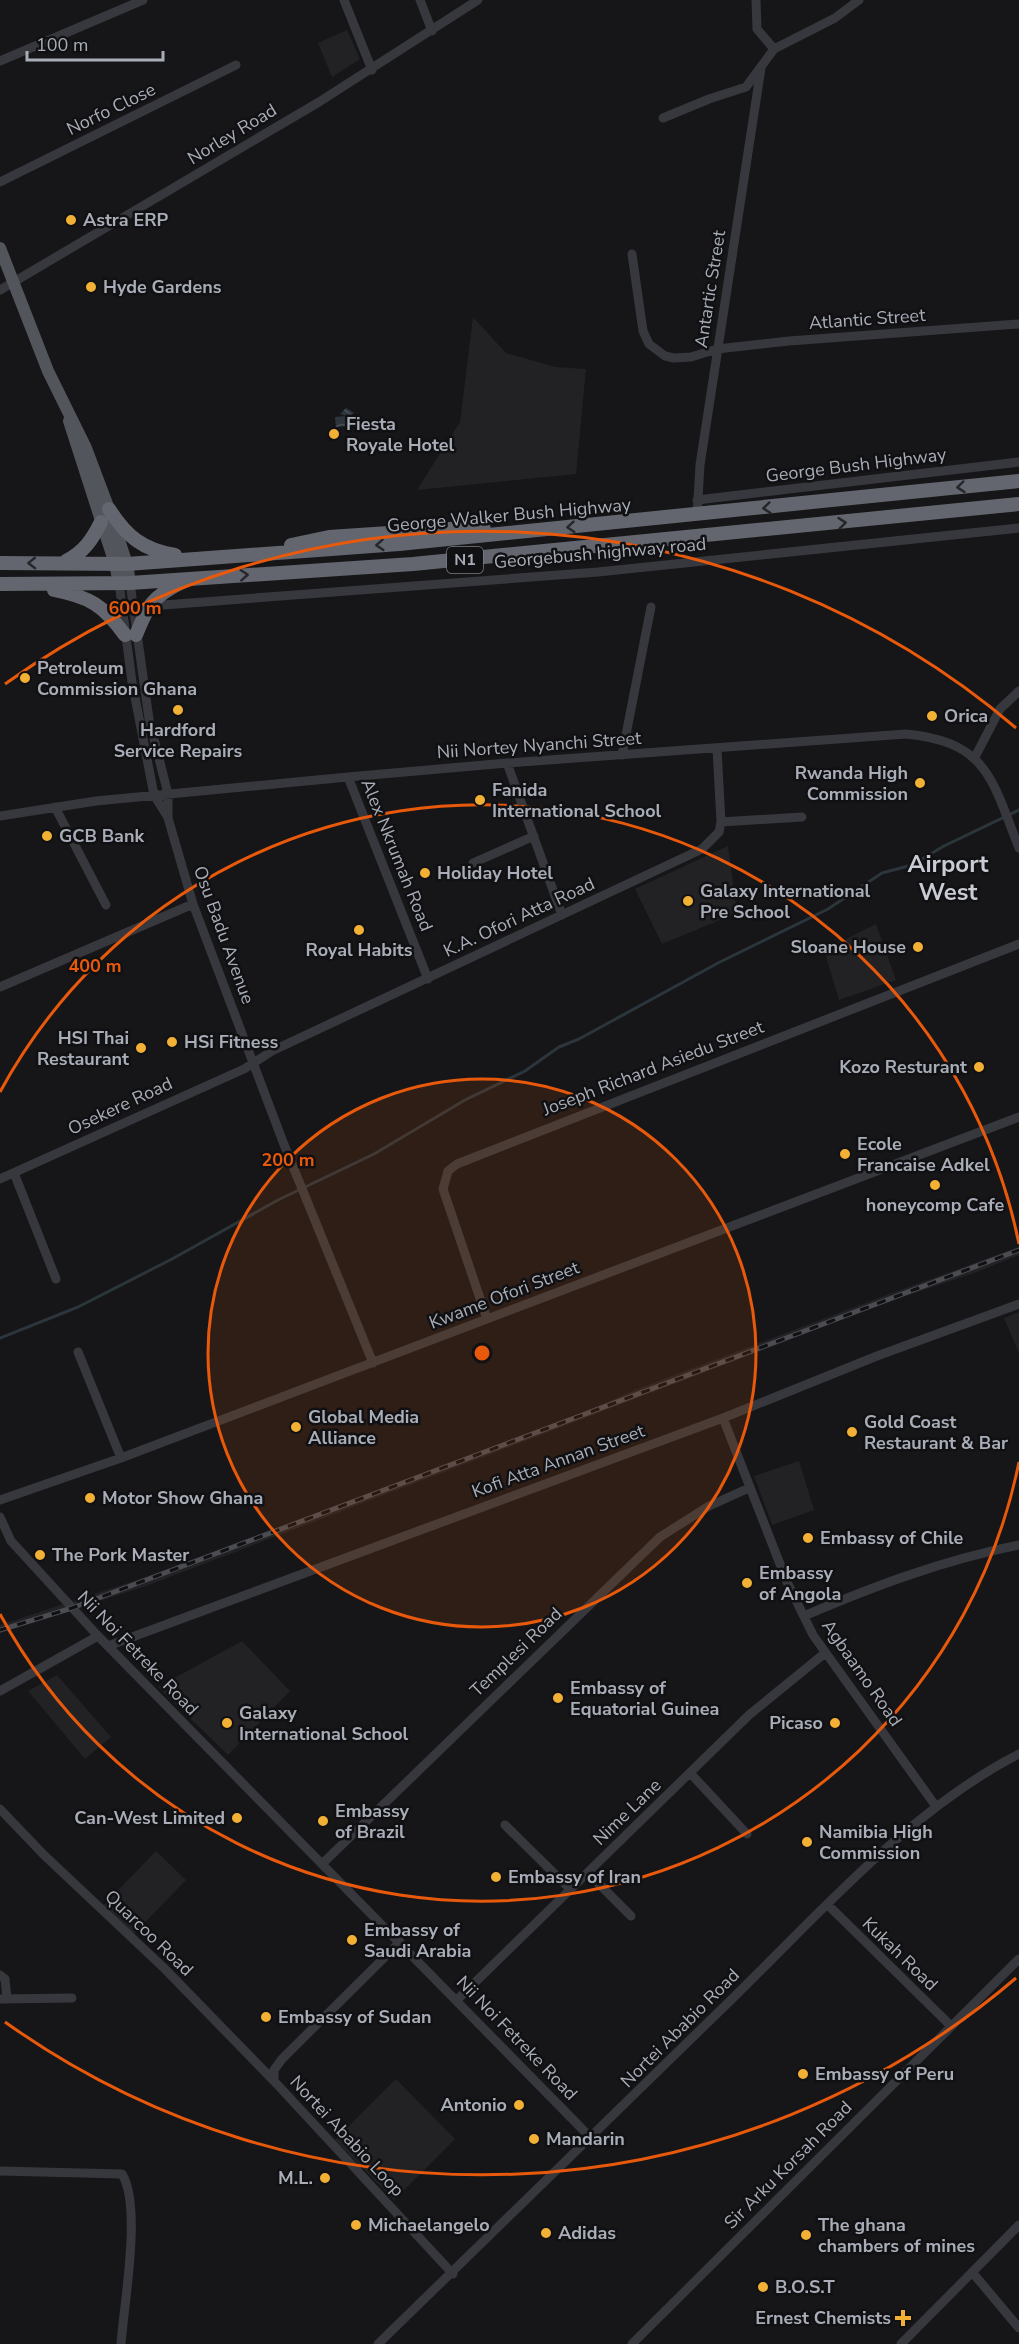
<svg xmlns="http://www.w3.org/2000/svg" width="1019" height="2344" font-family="'Nunito Sans',sans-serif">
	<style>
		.built { fill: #222225 }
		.water { fill: url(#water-waves) }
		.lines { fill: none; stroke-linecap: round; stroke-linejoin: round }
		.stream { stroke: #2c353c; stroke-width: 3 }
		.minor { stroke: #37383d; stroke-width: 9 }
		.major { stroke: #53555c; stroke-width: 12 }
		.highway { stroke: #63666e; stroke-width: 14 }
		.rail-casing { stroke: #4a4c52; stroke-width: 5 }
		.rail { stroke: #111113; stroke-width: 3; stroke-dasharray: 9; stroke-linecap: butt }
		.oneway { stroke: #26262a }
		.ring { fill: none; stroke: #e8590c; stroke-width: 3 }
		.poi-dot { fill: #f2b134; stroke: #111113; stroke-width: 2 }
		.labels { text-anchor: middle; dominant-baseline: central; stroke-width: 5; stroke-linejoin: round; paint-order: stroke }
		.shield { fill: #111113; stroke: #7b7e86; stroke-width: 1.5 }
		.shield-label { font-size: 16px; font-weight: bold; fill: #a8adb8 }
		.street-label { font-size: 18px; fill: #a8adb8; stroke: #111113 }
		.poi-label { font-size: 18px; font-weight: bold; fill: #a8adb8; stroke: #111113; text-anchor: start }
		.district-label { font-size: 24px; font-weight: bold; fill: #c9ccd4; stroke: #111113 }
		.centre { fill: #e8590c; stroke: #111113; stroke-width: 3 }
		.ring-label { font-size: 18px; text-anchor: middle; font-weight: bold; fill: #e8590c; stroke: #111113; stroke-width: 5; stroke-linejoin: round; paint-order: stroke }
	</style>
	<defs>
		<pattern id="water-waves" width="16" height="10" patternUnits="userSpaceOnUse" patternTransform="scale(1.5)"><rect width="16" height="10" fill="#2c353c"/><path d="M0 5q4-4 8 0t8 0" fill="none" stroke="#485056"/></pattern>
	</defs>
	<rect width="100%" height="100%" fill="#161618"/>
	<!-- built -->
	<path class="built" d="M347 30 360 59 332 77 318 43Z
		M473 317 506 353 555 367 586 369 576 474 417 490 460 422Z
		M728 846 737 913 662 944 635 889Z
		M876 924 896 980 839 1000 824 950Z
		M1019 1247V1255L977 1272 891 1301 146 1586 0 1633V1625L143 1578 585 1412 635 1390 889 1294Z
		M1019 1312V1353L1004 1318Z
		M799 1461 814 1510 772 1525 754 1476Z
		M242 1641 290 1691 228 1755 158 1687Z
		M57 1675 111 1737 85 1759 28 1691Z
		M156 1851 186 1880 130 1938 100 1909Z
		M396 2079 455 2139 394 2200 335 2140Z"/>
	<!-- water -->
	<path class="water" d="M346 408 354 413 350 416 355 415 356 425 336 427 335 417 347 416 340 414Z"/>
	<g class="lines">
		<!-- stream -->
		<path class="stream" d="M0 1338 78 1307 172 1259 278 1200 374 1154 465 1100 525 1071 559 1047 579 1039 718 963 828 909 882 873 912 865 944 846 1019 810"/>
		<!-- minor -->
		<path class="minor" d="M344 0 372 70
			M420 0 432 31
			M756 0 757 29 774 49
			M0 61 143 0
			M663 118 709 99 746 87 774 49 835 18 859 0
			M0 182 236 65
			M632 254 643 331 649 344 665 356 674 358 691 357 717 349 789 341 1019 324
			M0 290 319 102 478 0
			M697 500 1019 462
			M697 515 700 465 761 68
			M119 583 132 682 154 795 167 816
			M130 583 149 719 168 794V818L193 904 283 1142 373 1363
			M150 606 598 572 1019 528
			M622 755 651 607
			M975 757 1000 709 1019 691
			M507 763 562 915
			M348 777 428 979
			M55 807 106 905
			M0 816 96 801 348 777 507 763 906 734C988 742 992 780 1019 848
			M721 822 802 817
			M473 863 534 836
			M0 987 193 904
			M14 1173 56 1279
			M0 1179 244 1069 272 1051 702 849 719 832 721 822 717 749
			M487 1319 443 1189 448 1171 457 1164 1019 944
			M78 1352 121 1458
			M723 1418 787 1582 813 1635 935 1805
			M0 1500 121 1458 1019 1117
			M0 1517 11 1541 98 1636 591 2138
			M804 1616C874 1586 944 1560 1019 1545
			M108 1646 723 1418 877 1356 1019 1304
			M0 1691 98 1636
			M691 1774 747 1834
			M0 1809 44 1855 164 1968 274 2081
			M505 1825 571 1890
			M323 1863 660 1537 709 1506 749 1488
			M588 1873 631 1916
			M828 1905 950 2025
			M400 1942 282 2059 274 2070V2081L453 2274
			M0 1975 5 1979 7 1999
			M0 1999 72 1998
			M457 2000 749 1715 825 1653
			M0 2171 122 2174C142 2206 124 2303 121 2344
			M972 2272 1019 2328
			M378 2344C497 2229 616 2113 735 1996 821 1912 911 1809 1019 1754
			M632 2344 1019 1959
			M901 2344 1019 2225"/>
		<!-- major -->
		<path class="major" d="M0 248 48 371 86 448 109 509 127 564 130 583
			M69 421 115 564 119 583"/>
		<!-- highway -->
		<path class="highway" d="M109 509C126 536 143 550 175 555
			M291 545 329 537 464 528 484 529
			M66 561C84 552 92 540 101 522
			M0 563 127 564 399 544 1019 481
			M0 584 130 583 413 564 1019 504
			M54 590C90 597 103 605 125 635
			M136 635C148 605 152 597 182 582"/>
		<!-- rail casing -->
		<g class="rail-casing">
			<path id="rail" d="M0 1630 72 1608 1019 1250"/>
		</g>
		<!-- rail -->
		<use href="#rail" class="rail"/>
	</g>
	<!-- one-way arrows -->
	<defs><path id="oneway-chevron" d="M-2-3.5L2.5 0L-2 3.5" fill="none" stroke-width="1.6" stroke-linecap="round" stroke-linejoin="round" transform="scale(1.5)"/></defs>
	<g class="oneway">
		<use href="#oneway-chevron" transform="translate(961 487) rotate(174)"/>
		<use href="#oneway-chevron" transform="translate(767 508) rotate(174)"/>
		<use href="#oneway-chevron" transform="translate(842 523) rotate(-6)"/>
		<use href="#oneway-chevron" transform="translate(571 527) rotate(175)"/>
		<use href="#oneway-chevron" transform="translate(380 545) rotate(176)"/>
		<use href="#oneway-chevron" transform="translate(32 563) rotate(179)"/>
		<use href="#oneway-chevron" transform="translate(244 575) rotate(-4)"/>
	</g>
	<!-- distance rings -->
	<circle cx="482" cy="1353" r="274" fill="#e8590c" fill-opacity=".12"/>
	<g class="ring">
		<circle cx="482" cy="1353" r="274"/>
		<path d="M1019 1462A548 548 0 0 1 0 1614M0 1092A548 548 0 0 1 1019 1244"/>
		<path d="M1016 1978A822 822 0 0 1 5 2022M5 684A822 822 0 0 1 1016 728"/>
	</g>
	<!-- markers -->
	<g class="poi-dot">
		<circle cx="71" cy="220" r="6"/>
		<circle cx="91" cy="287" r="6"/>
		<circle cx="334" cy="434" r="6"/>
		<circle cx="25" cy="678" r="6"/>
		<circle cx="178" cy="710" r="6"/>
		<circle cx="932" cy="716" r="6"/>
		<circle cx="920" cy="783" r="6"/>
		<circle cx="480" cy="800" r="6"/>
		<circle cx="47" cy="836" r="6"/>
		<circle cx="425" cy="873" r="6"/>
		<circle cx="688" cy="901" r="6"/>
		<circle cx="359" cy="930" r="6"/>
		<circle cx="918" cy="947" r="6"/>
		<circle cx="172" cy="1042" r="6"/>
		<circle cx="141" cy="1048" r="6"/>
		<circle cx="979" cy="1067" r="6"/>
		<circle cx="845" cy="1154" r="6"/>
		<circle cx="935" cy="1185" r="6"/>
		<circle cx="296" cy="1427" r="6"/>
		<circle cx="852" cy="1432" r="6"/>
		<circle cx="90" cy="1498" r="6"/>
		<circle cx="808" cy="1538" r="6"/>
		<circle cx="40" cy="1555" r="6"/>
		<circle cx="747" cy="1583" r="6"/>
		<circle cx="558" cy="1698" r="6"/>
		<circle cx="227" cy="1723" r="6"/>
		<circle cx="835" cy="1723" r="6"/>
		<circle cx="237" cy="1818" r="6"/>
		<circle cx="323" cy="1821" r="6"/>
		<circle cx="807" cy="1842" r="6"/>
		<circle cx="496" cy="1877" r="6"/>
		<circle cx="352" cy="1940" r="6"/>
		<circle cx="266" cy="2017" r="6"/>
		<circle cx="803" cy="2074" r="6"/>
		<circle cx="519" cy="2105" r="6"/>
		<circle cx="534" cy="2139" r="6"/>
		<circle cx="325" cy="2178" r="6"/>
		<circle cx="356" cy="2225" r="6"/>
		<circle cx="546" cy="2233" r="6"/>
		<circle cx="806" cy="2235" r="6"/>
		<circle cx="763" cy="2287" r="6"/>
		<path d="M900 2309h6v6h6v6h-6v6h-6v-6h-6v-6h6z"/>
	</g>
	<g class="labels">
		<!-- shield labels -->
		<rect class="shield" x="447" y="547" width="36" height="26" rx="4.5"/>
		<g class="shield-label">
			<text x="465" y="560">N1</text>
		</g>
		<!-- street labels -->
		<g class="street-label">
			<text transform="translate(111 109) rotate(-26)">Norfo Close</text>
			<text transform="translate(232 134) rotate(-31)">Norley Road</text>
			<text transform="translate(710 289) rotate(-81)">Antartic Street</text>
			<text transform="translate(867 319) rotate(-4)">Atlantic Street</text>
			<text transform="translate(856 465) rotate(-7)">George Bush Highway</text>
			<text transform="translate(509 515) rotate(-5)">George Walker Bush Highway</text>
			<text transform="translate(600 553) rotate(-5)">Georgebush highway road</text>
			<text transform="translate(539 745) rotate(-4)">Nii Nortey Nyanchi Street</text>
			<text transform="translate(397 855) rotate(68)">Alex Nkrumah Road</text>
			<text transform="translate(519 917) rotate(-25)">K.A. Ofori Atta Road</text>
			<text transform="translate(224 935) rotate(70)">Osu Badu Avenue</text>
			<text transform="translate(653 1068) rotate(-21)">Joseph Richard Asiedu Street</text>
			<text transform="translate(120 1106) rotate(-25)">Osekere Road</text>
			<text transform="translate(504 1295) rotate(-21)">Kwame Ofori Street</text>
			<text transform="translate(558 1461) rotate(-20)">Kofi Atta Annan Street</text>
			<text transform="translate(516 1652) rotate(-44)">Templesi Road</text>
			<text transform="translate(138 1653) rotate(46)">Nii Noi Fetreke Road</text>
			<text transform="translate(862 1673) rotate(55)">Agbaamo Road</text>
			<text transform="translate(627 1812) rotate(-44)">Nime Lane</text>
			<text transform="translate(149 1933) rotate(44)">Quarcoo Road</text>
			<text transform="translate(900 1954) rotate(44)">Kukah Road</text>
			<text transform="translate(680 2028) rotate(-45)">Nortei Ababio Road</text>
			<text transform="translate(517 2038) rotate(46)">Nii Noi Fetreke Road</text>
			<text transform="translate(347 2136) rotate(47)">Nortei Ababio Loop</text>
			<text transform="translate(788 2165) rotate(-45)">Sir Arku Korsah Road</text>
		</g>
		<!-- poi labels -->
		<g class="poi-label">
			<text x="83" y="220">Astra ERP</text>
			<text x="103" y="287">Hyde Gardens</text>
			<text x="346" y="424">Fiesta<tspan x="346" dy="21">Royale Hotel</tspan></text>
			<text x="37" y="668">Petroleum<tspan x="37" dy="21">Commission Ghana</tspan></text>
			<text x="944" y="716">Orica</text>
			<text x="178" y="730" text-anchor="middle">Hardford<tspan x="178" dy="21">Service Repairs</tspan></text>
			<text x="908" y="773" text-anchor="end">Rwanda High<tspan x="908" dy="21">Commission</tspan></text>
			<text x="492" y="790">Fanida<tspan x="492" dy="21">International School</tspan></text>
			<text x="59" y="836">GCB Bank</text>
			<text x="437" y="873">Holiday Hotel</text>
			<text x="700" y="891">Galaxy International<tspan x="700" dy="21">Pre School</tspan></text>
			<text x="906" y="947" text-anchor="end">Sloane House</text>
			<text x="359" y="950" text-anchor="middle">Royal Habits</text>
			<text x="129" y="1038" text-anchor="end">HSI Thai<tspan x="129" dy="21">Restaurant</tspan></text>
			<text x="184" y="1042">HSi Fitness</text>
			<text x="967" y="1067" text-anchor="end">Kozo Resturant</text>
			<text x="857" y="1144">Ecole<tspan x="857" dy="21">Francaise Adkel</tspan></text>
			<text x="935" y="1205" text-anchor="middle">honeycomp Cafe</text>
			<text x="308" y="1417">Global Media<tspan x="308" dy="21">Alliance</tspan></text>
			<text x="864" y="1422">Gold Coast<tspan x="864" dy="21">Restaurant &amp; Bar</tspan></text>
			<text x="102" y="1498">Motor Show Ghana</text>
			<text x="820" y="1538">Embassy of Chile</text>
			<text x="52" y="1555">The Pork Master</text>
			<text x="759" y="1573">Embassy<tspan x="759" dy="21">of Angola</tspan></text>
			<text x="570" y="1688">Embassy of<tspan x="570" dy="21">Equatorial Guinea</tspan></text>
			<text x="239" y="1713">Galaxy<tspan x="239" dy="21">International School</tspan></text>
			<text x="823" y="1723" text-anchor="end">Picaso</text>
			<text x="335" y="1811">Embassy<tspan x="335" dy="21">of Brazil</tspan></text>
			<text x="225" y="1818" text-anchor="end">Can-West Limited</text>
			<text x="819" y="1832">Namibia High<tspan x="819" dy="21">Commission</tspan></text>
			<text x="508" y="1877">Embassy of Iran</text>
			<text x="364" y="1930">Embassy of<tspan x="364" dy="21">Saudi Arabia</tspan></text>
			<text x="278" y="2017">Embassy of Sudan</text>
			<text x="815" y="2074">Embassy of Peru</text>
			<text x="507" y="2105" text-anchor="end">Antonio</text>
			<text x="546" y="2139">Mandarin</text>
			<text x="313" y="2178" text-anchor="end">M.L.</text>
			<text x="368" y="2225">Michaelangelo</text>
			<text x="818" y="2225">The ghana<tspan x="818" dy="21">chambers of mines</tspan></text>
			<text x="558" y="2233">Adidas</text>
			<text x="775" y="2287">B.O.S.T</text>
			<text x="891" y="2318" text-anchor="end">Ernest Chemists</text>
		</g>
		<!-- district labels -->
		<g class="district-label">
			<text x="948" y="864">Airport<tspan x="948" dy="28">West</tspan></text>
		</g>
	</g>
	<circle cx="482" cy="1353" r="9" class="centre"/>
	<g class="ring-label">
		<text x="135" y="614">600 m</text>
		<text x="95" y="972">400 m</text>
		<text x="288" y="1166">200 m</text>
	</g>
	<!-- scale -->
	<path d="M27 51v9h136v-9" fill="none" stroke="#a8adb8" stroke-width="3"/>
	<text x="36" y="51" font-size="18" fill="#a8adb8" stroke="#111113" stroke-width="4.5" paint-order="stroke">100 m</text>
</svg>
